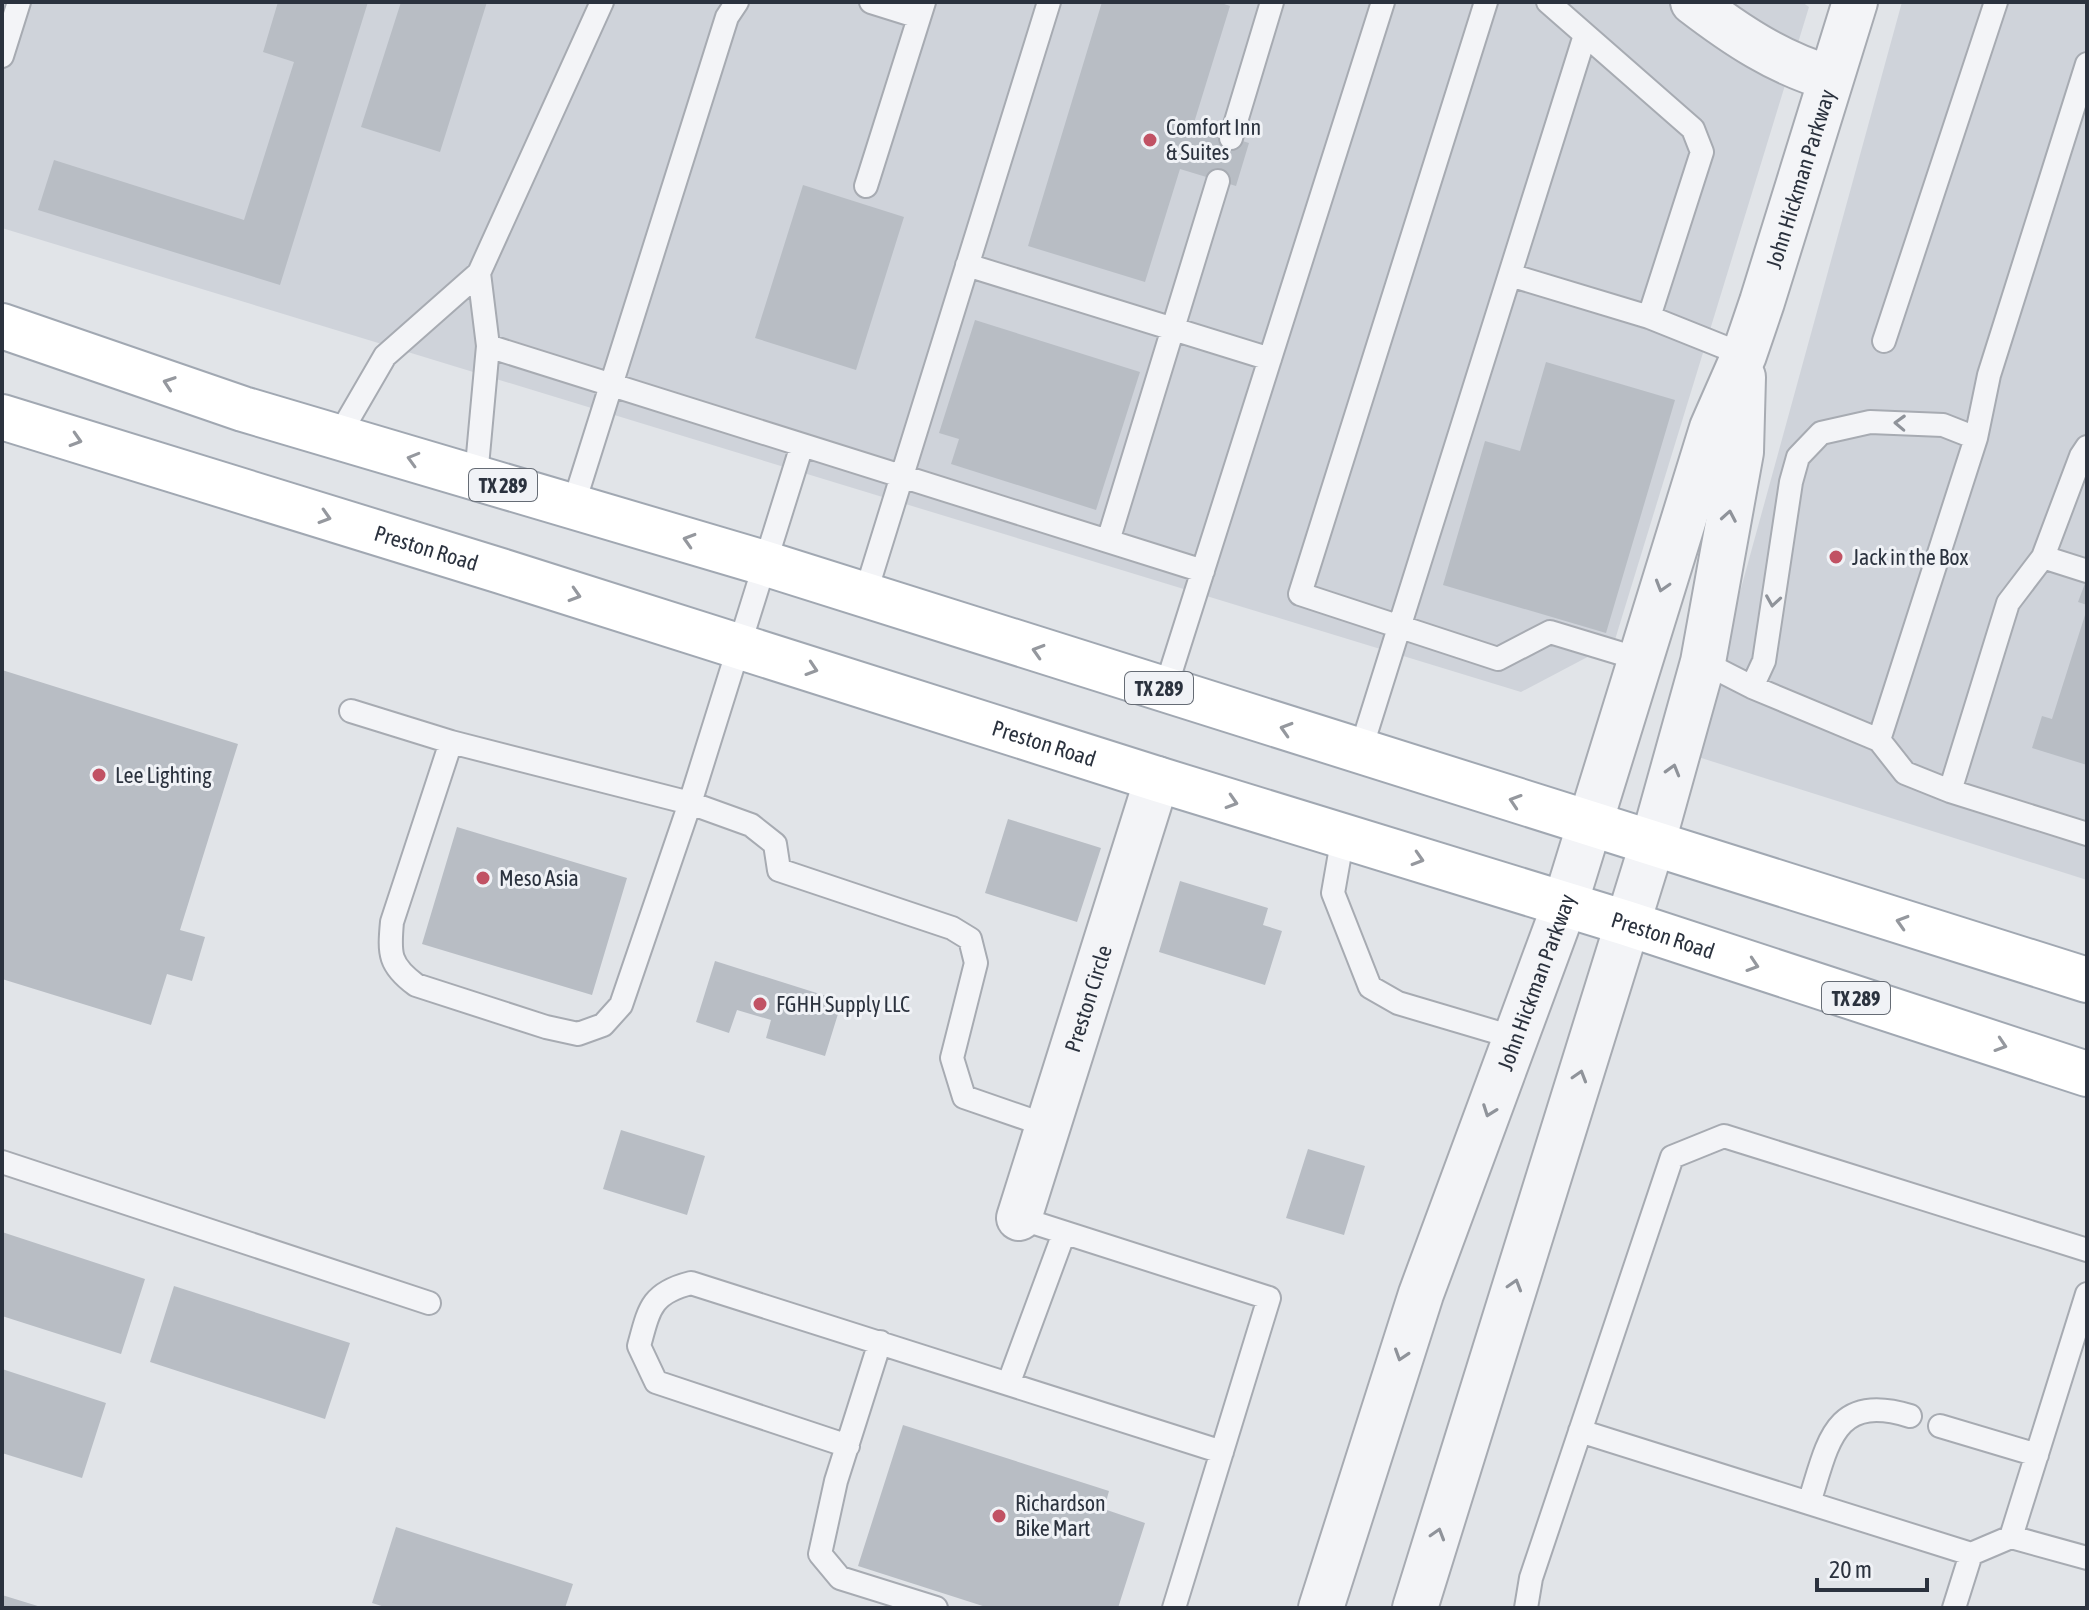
<svg xmlns="http://www.w3.org/2000/svg" width="2089" height="1610" font-family="'Asap Condensed',sans-serif">
	<style>
		.built { fill: #cfd3da }
		.building { fill: #b8bdc4 }
		.lines { fill: none; stroke-linecap: round; stroke-linejoin: round }
		.service-casing { stroke: #a7abb2; stroke-width: 26 }
		.minor-casing { stroke: #a7abb2; stroke-width: 48 }
		.tertiary-casing { stroke: #a7abb2; stroke-width: 48 }
		.primary-casing { stroke: #a1a8b2; stroke-width: 48 }
		.service { stroke: #f3f4f7; stroke-width: 22 }
		.minor { stroke: #f3f4f7; stroke-width: 44 }
		.tertiary { stroke: #f3f4f7; stroke-width: 44 }
		.primary { stroke: #fff; stroke-width: 44 }
		.oneway { stroke: #95989e }
		.oneway2 { stroke: #8f939a }
		.poi-dot { fill: #c15264; stroke: #f0f2f6; stroke-width: 3 }
		.labels { text-anchor: middle; dominant-baseline: central; stroke-width: 6; stroke-linejoin: round; paint-order: stroke }
		.shield { fill: #f0f2f6; stroke: #666c75; stroke-width: 2 }
		.shield-label { font-size: 20px; font-weight: bold; fill: #2b323e }
		.poi-label { font-size: 22px; fill: #2b323e; stroke: #f0f2f6; text-anchor: start }
		.street-label { font-size: 22px; fill: #2b323e; stroke: #f0f2f6 }
	</style>
	<rect width="100%" height="100%" fill="#e1e4e8"/>
	<!-- built -->
	<path class="built" d="M2 2H1802L1809 7 1614 643 1521 692 2 228Z
		M1902 2H2087V880L1695 756Z"/>
	<!-- building -->
	<path class="building" d="M278 2H368L280 285 38 210 54 160 244 220 294 62 263 52Z
		M401 2H487L440 152 361 127Z
		M1102 2H1218L1230 6 1193 126 1249 143 1236 186 1180 169 1145 282 1028 246Z
		M803 185 904 217 856 370 755 338Z
		M975 320 1140 372 1096 510 951 464 959 439 939 433Z
		M1546 362 1675 400 1606 633 1443 585 1485 441 1520 451Z
		M2087 578V605L2078 602Z
		M2085 615 2087 616V765L2032 748 2042 716 2052 719Z
		M2 670 238 744 180 930 205 937 192 981 167 974 151 1025 2 979Z
		M1008 819 1101 848 1077 922 985 893Z
		M457 827 627 878 592 995 422 944Z
		M1180 881 1268 908 1263 925 1282 931 1265 985 1159 952Z
		M715 961 842 1001 825 1056 766 1038 771 1020 737 1010 729 1033 696 1022Z
		M621 1130 705 1156 687 1215 603 1189Z
		M1308 1149 1365 1166 1344 1235 1286 1218Z
		M2 1232 145 1279 121 1354 2 1316Z
		M174 1286 350 1343 325 1419 150 1362Z
		M2 1369 106 1403 82 1478 2 1453Z
		M903 1425 1109 1491 1104 1509 1145 1523 1118 1608H989L858 1566Z
		M396 1527 573 1584 565 1608H388L372 1603Z
		M2 1595 41 1607V1608H2Z"/>
	<g class="lines">
		<!-- service casing -->
		<g class="service-casing">
			<path id="service" d="M871 2 919 17
				M1486 2 1300 594 1498 659 1550 632 1639 659
				M1548 2 1693 129 1702 152 1649 317
				M2 56 19 2
				M1231 138 1272 2
				M866 186 924 2
				M967 265 1270 359
				M1510 275 1649 317 1744 355
				M1884 341 1996 2
				M488 346 1203 571
				M338 437 385 356 479 273 602 2
				M476 477 488 346 479 273
				M573 506 727 17 737 2
				M1108 541 1218 181
				M2043 557 2087 571
				M865 595 1049 2
				M1703 662 1752 687 1879 740 1905 773 1950 791 2087 834
				M1752 687 1764 661 1791 482 1798 457 1821 433 1870 422 1943 425 1976 438
				M1165 690 1383 2
				M351 711 451 742 690 803 802 445
				M1879 740 1976 438 1989 375 2087 64
				M451 742 392 922C389 954 389 965 416 985L546 1027 578 1034 603 1025 621 1005 690 803 751 825 775 844 779 870 952 928 970 939 976 963 952 1058 964 1097 1048 1126
				M1360 752 1585 35
				M1950 791 2008 603 2043 557 2081 456 2087 447
				M1343 836 1333 893 1370 987 1398 1003 1516 1038
				M2 1162 429 1303
				M1019 1218 1269 1298 1174 1608
				M880 1342 836 1481 820 1554 840 1578 936 1608
				M1009 1382 1064 1233
				M1940 1426 2037 1455
				M1580 1431 1971 1554
				M848 1446 656 1382 639 1346C649 1309 651 1293 691 1283L1222 1452
				M1809 1503C1828 1444 1833 1392 1910 1416
				M2011 1537 2087 1558
				M1526 1608 1531 1578 1672 1157 1724 1136 2087 1250
				M1954 1608 1971 1554 2011 1537 2087 1294"/>
		</g>
		<!-- minor casing -->
		<g class="minor-casing">
			<g id="minor">
				<path d="M1693 2C1736 35 1778 63 1830 78"/>
				<path id="s1" d="M1019 1218 1157 779"/>
			</g>
		</g>
		<!-- tertiary casing -->
		<g class="tertiary-casing">
			<g id="tertiary">
				<path id="s2" d="M1321 1608 1421 1294 1565 904 1712 428 1744 355 1762 302 1855 2"/>
				<path d="M1415 1608 1652 845 1703 662 1741 452 1743 377"/>
			</g>
		</g>
		<!-- primary casing -->
		<g class="primary-casing">
			<g id="primary">
				<path d="M2 326 243 409 764 563 2087 980"/>
				<path id="s3" d="M2 417 501 571 1157 779 1626 923 2087 1074"/>
			</g>
		</g>
		<!-- service -->
		<use href="#service" class="service"/>
		<!-- minor -->
		<use href="#minor" class="minor"/>
		<!-- tertiary -->
		<use href="#tertiary" class="tertiary"/>
		<!-- primary -->
		<use href="#primary" class="primary"/>
	</g>
	<!-- one-way arrows -->
	<defs><path id="oneway-chevron" d="M-2-3.5L2.5 0L-2 3.5" fill="none" stroke-width="1.6" stroke-linecap="round" stroke-linejoin="round" transform="scale(2)"/></defs>
	<g class="oneway">
		<use href="#oneway-chevron" transform="translate(169 383) rotate(-161)"/>
		<use href="#oneway-chevron" transform="translate(76 440) rotate(17)"/>
		<use href="#oneway-chevron" transform="translate(413 459) rotate(-164)"/>
		<use href="#oneway-chevron" transform="translate(325 517) rotate(17)"/>
		<use href="#oneway-chevron" transform="translate(689 540) rotate(-163)"/>
		<use href="#oneway-chevron" transform="translate(575 595) rotate(17)"/>
		<use href="#oneway-chevron" transform="translate(1038 651) rotate(-163)"/>
		<use href="#oneway-chevron" transform="translate(812 669) rotate(18)"/>
		<use href="#oneway-chevron" transform="translate(1286 729) rotate(-163)"/>
		<use href="#oneway-chevron" transform="translate(1515 801) rotate(-162)"/>
		<use href="#oneway-chevron" transform="translate(1232 802) rotate(17)"/>
		<use href="#oneway-chevron" transform="translate(1418 859) rotate(17)"/>
		<use href="#oneway-chevron" transform="translate(1902 922) rotate(-163)"/>
		<use href="#oneway-chevron" transform="translate(1753 965) rotate(18)"/>
		<use href="#oneway-chevron" transform="translate(2001 1045) rotate(18)"/>
	</g>
	<g class="oneway2">
		<use href="#oneway-chevron" transform="translate(1900 423) rotate(-178)"/>
		<use href="#oneway-chevron" transform="translate(1729 516) rotate(-80)"/>
		<use href="#oneway-chevron" transform="translate(1662 586) rotate(107)"/>
		<use href="#oneway-chevron" transform="translate(1773 601) rotate(99)"/>
		<use href="#oneway-chevron" transform="translate(1673 770) rotate(-74)"/>
		<use href="#oneway-chevron" transform="translate(1580 1076) rotate(-73)"/>
		<use href="#oneway-chevron" transform="translate(1489 1111) rotate(110)"/>
		<use href="#oneway-chevron" transform="translate(1515 1285) rotate(-73)"/>
		<use href="#oneway-chevron" transform="translate(1401 1355) rotate(108)"/>
		<use href="#oneway-chevron" transform="translate(1438 1534) rotate(-73)"/>
	</g>
	<!-- markers -->
	<g class="poi-dot">
		<circle cx="1150" cy="140" r="8"/>
		<circle cx="1836" cy="557" r="8"/>
		<circle cx="99" cy="775" r="8"/>
		<circle cx="483" cy="878" r="8"/>
		<circle cx="760" cy="1004" r="8"/>
		<circle cx="999" cy="1516" r="8"/>
	</g>
	<g class="labels">
		<!-- shield labels -->
		<g class="shield">
			<rect x="469" y="469" width="68" height="32" rx="6"/>
			<rect x="1125" y="672" width="68" height="32" rx="6"/>
			<rect x="1822" y="982" width="68" height="32" rx="6"/>
		</g>
		<g class="shield-label">
			<text x="503" y="485">TX 289</text>
			<text x="1159" y="688">TX 289</text>
			<text x="1856" y="998">TX 289</text>
		</g>
		<!-- poi labels -->
		<g class="poi-label">
			<text x="1166" y="127">Comfort Inn<tspan x="1166" dy="25">&amp; Suites</tspan></text>
			<text x="1852" y="557">Jack in the Box</text>
			<text x="115" y="775">Lee Lighting</text>
			<text x="499" y="878">Meso Asia</text>
			<text x="776" y="1004">FGHH Supply LLC</text>
			<text x="1015" y="1503">Richardson<tspan x="1015" dy="25">Bike Mart</tspan></text>
		</g>
		<!-- street labels -->
		<g class="street-label">
			<text stroke="none"><textPath href="#s2" startOffset="1508">John Hickman Parkway</textPath></text>
			<text stroke="none"><textPath href="#s3" startOffset="444">Preston Road</textPath></text>
			<text stroke="none"><textPath href="#s3" startOffset="1092">Preston Road</textPath></text>
			<text stroke="none"><textPath href="#s3" startOffset="1740">Preston Road</textPath></text>
			<text stroke="none"><textPath href="#s2" startOffset="662">John Hickman Parkway</textPath></text>
			<text stroke="none"><textPath href="#s1" startOffset="230">Preston Circle</textPath></text>
		</g>
	</g>
	<!-- border -->
	<rect width="2089" height="1610" fill="none" stroke="#2b323e" stroke-width="8"/>
	<!-- scale -->
	<path d="M1817 1578v12h110v-12" fill="none" stroke="#2b323e" stroke-width="4"/>
	<text x="1829" y="1578" font-size="24" fill="#2b323e" stroke="#f0f2f6" stroke-width="6" paint-order="stroke">20 m</text>
</svg>
